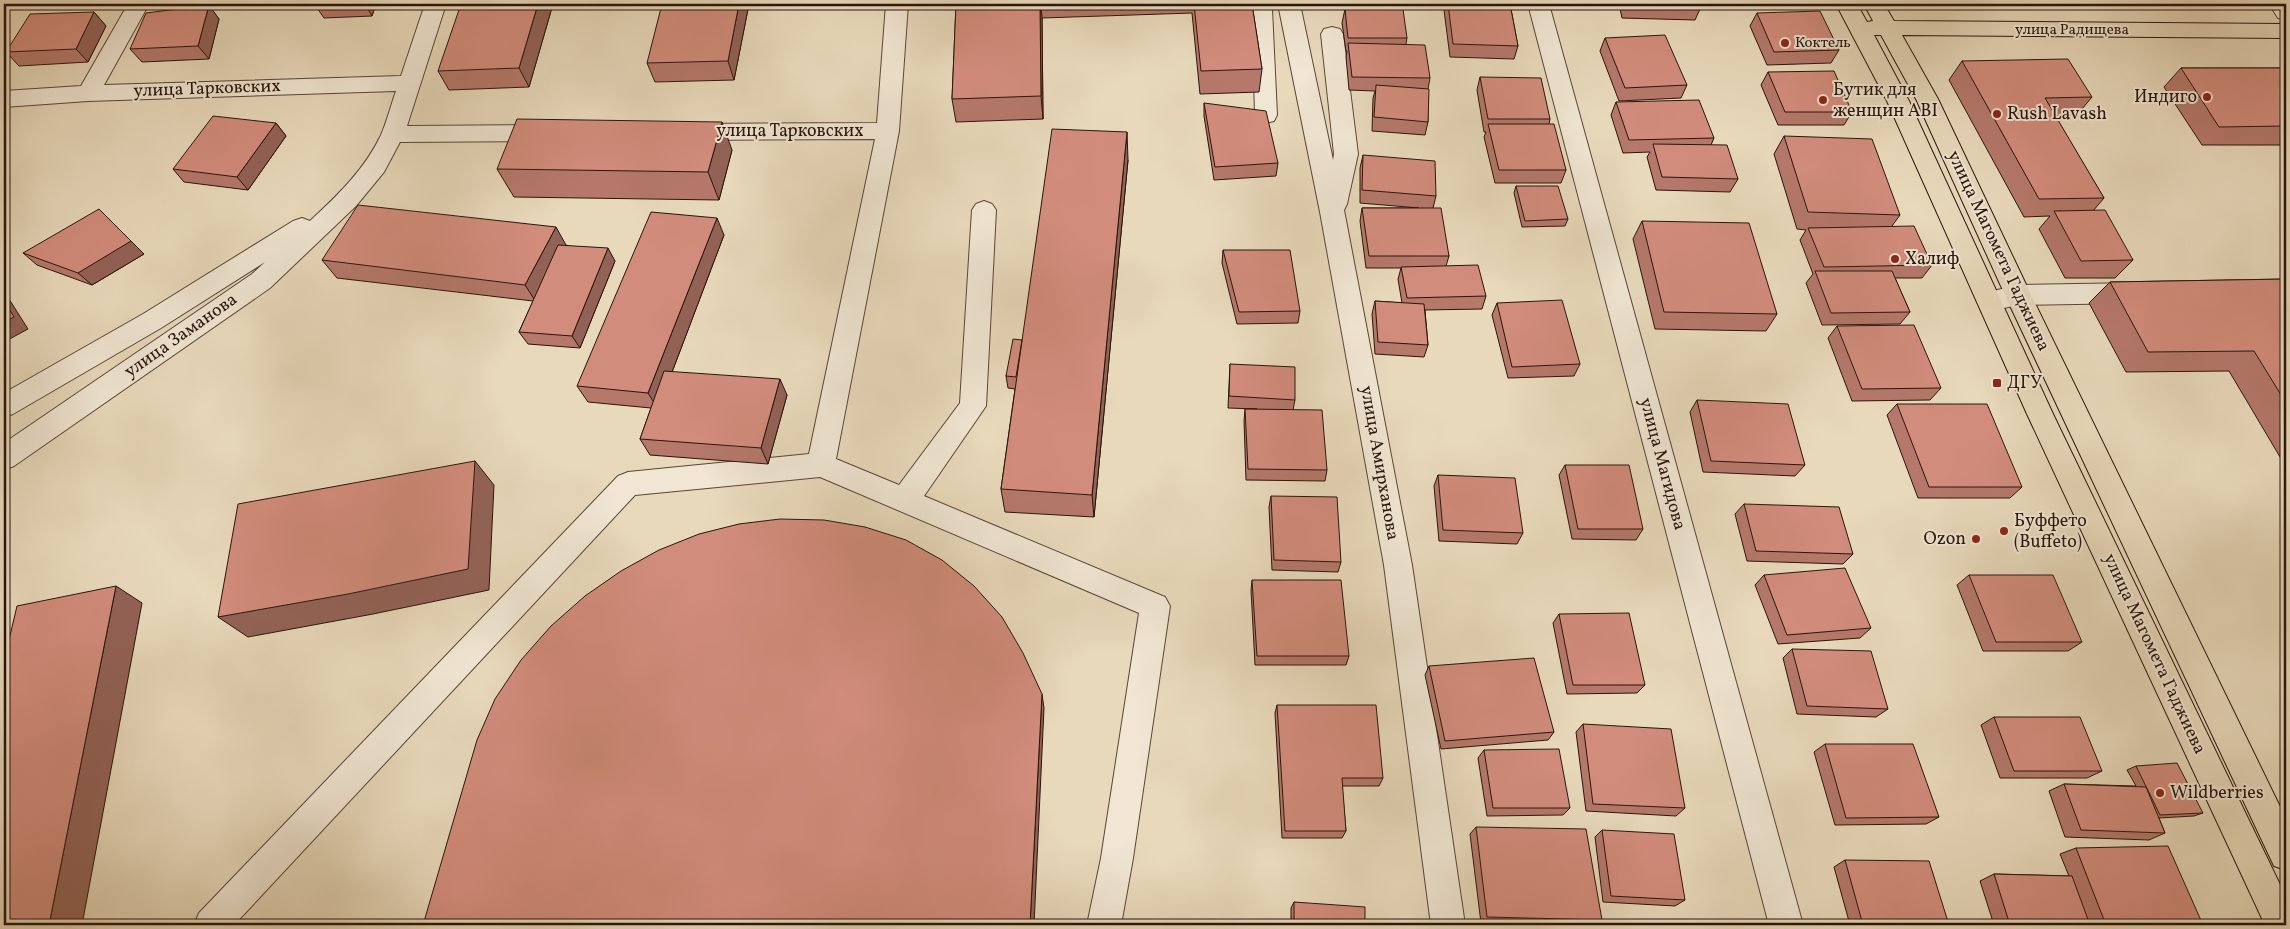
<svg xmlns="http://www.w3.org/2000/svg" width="2290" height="929" font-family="Vollkorn,serif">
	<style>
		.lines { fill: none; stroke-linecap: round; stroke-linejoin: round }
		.minor-casing { stroke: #584638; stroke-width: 2 }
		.major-casing { stroke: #28150d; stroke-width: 2 }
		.minor { fill: #f0e6d3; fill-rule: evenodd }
		.major { fill: #e8d9bb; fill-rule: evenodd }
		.wall { fill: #b5786b; stroke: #28150d }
		.shaded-wall { fill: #936257; stroke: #28150d }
		.building { fill: #d28c7c; stroke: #28150d }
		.poi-dot { fill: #8f2418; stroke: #f0e6d3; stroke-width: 2 }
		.labels { text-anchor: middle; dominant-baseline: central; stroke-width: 4; stroke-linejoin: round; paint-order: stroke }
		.far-street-label { font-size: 15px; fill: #28150d; stroke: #f0e6d3 }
		.far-poi-label { font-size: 15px; fill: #28150d; stroke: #f0e6d3; text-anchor: start }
		.street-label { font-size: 18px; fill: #28150d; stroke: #f0e6d3 }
		.poi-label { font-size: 18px; fill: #28150d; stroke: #f0e6d3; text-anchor: start }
	</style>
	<rect width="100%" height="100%" fill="#e8d9bb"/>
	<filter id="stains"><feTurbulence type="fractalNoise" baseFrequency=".004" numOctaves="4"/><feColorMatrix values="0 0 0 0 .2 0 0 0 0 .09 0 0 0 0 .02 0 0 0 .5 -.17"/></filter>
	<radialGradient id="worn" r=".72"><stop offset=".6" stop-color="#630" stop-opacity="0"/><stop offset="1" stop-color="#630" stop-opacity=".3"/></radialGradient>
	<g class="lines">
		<!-- minor casing -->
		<g class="minor-casing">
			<path id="minor" d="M128 4H149L104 85 401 76 425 4H446L407 126 549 125 557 127 560 133 557 139 549 141 400 142 384 172 356 206 270 288 14 466 4 470V443L252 274 265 262 161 328 13 414 4 417V393L143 314 293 221 302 218 310 221C338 195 365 169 381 135 387 121 391 105 396 91L88 101 4 107V91L81 86Z
				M886 4H908L899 131 836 459 899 485 960 403 972 210 976 204 984 201 992 204 996 210 986 406 924 496 1165 597 1170 606 1133 858 1121 925H1087L1101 858 1139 613 820 477 635 495 234 925H194L199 913 618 476 628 472 809 454 875 139 689 140 681 138 678 132 681 126 689 124 877 123Z
				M1252 4H1275L1272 9 1277 115 1274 121 1266 123 1258 121 1255 115Z
				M1278 4H1300L1333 160 1334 154 1321 34 1324 29 1332 27 1340 29 1343 34 1358 154 1347 204 1344 210 1412 565 1465 925H1431L1384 565 1320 212Z
				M1528 4H1549L1803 925H1769Z
				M2269 4H2286V20L2278 18Z
				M2136 283 2145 286 2149 293 2145 300 2136 303 2018 305 1990 311 1981 308 1977 301 1981 294 2018 285Z"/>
		</g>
		<!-- major casing -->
		<g class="major-casing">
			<path id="major" d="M1836 4H1857L1867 22 1873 21 1864 4H1884L1894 21 2286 24V38L1902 35 1938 99 2031 295 2286 819V870L2274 866 2005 295 1916 99 1881 35H1874L1909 101 2053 414 2286 897V925H2265L2027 414 1887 101Z"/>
		</g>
		<!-- minor -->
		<use href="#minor" class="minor"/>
		<!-- major -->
		<use href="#major" class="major"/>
	</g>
	<!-- wall -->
	<path class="wall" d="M156 4H217L216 5 209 6 219 19 209 59 142 62 130 49 207 6 159 8Z
		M315 4H376L372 16 324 18 315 5Z
		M553 4 529 87 449 90 438 71Z
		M749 4 734 80 655 82 647 63Z
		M956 4H1252L1262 69 1259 92 1200 94 1192 13 1042 18 1043 119 956 122 952 99Z
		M1305 4H1351L1350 5H1306Z
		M1445 4H1510L1518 46 1514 59 1450 57 1444 10Z
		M1619 4H1700L1701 7 1695 20 1622 18Z
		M1345 9 1407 38 1406 44 1430 78 1428 89V122L1425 135 1372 131 1373 98 1375 91 1349 90 1346 57 1347 51H1346L1342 23Z
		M94 12 106 26 88 62 19 66 6 52Z
		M1757 13 1839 50 1831 63 1767 65 1750 26Z
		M1605 38 1687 85 1681 98 1619 101 1600 51Z
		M1962 61 2092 97 2077 115 2055 116 2104 198 2093 211 2133 260 2115 278H2065L2039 229 2050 216 2024 217 1949 80Z
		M2181 68H2286V145H2202L2164 87Z
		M1768 72 1852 112 1844 125H1778L1761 85Z
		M1480 77 1550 119 1549 124 1566 170 1561 183H1495L1484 137 1486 132H1484L1477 90Z
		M1616 102 1714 138 1711 145 1738 179 1730 192 1656 190 1647 157 1650 152 1623 153 1611 115Z
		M1204 103 1278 163 1276 176 1214 180 1204 116Z
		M276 123 286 136 248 190 184 182 173 169Z
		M1784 136 1900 215 1892 226 1932 265 1922 278H1895L1910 312 1900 324 1822 325 1806 283 1813 274 1800 240 1806 230 1797 229 1774 154Z
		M732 150 719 200 514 197 497 169Z
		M1363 155 1436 196 1433 208 1449 256 1446 266 1486 296 1482 309 1425 310 1428 345 1424 357 1375 354 1372 314 1375 301 1402 303 1398 279 1401 268H1366L1360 221 1362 208H1419L1360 203V168Z
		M1128 160 1094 517 1005 512 1001 489 1015 389 1008 388 1006 376 1022 340Z
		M1516 186 1568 219 1565 226 1522 227 1514 193Z
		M1642 221 1777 314 1766 331 1655 329 1633 239Z
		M724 235 672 372 787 395 768 464 650 455 640 439 651 408 588 402 577 386Z
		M566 245 615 261 580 348 528 344 519 332 533 301 337 278 322 260Z
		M1223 250 1300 311 1298 323 1237 324 1222 263Z
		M23 253 144 254 92 285 37 265Z
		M2286 279V467L2229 371 2126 372 2089 303 2110 282Z
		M1497 303 1580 364 1574 376 1508 378 1492 315Z
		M1837 326 1941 388 1930 400 1852 401 1828 338Z
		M1230 364 1295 400 1293 410 1327 470 1325 481 1246 480 1244 421 1245 409H1257L1228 408Z
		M1697 400 1805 465 1795 476 1703 472 1690 412Z
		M1897 404 2022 487 2010 498H1918L1887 415Z
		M1565 465 1643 529 1636 540 1572 539 1559 475Z
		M1438 475 1523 533 1517 544 1439 541 1434 486Z
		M1271 496 1341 562 1338 572 1272 570 1269 507Z
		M1744 504 1853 554 1843 564 1747 561 1735 514Z
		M1764 575 1871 628 1860 638 1778 644 1755 585Z
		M1969 575 2082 642 2068 651H1983L1957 585Z
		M1252 580 1349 656 1346 665H1255L1251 590Z
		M1559 614 1645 685 1637 693 1567 694 1553 623Z
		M1792 649 1888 709 1876 717 1797 714 1783 658Z
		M1429 666 1554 732 1548 740 1441 749 1425 675Z
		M1277 705 1383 778 1379 786H1342L1346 831 1342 838H1282L1275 713Z
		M1994 717 2102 771 2087 778H2000L1981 725Z
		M1583 724 1685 808 1676 816 1586 811 1576 732Z
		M1825 744 1939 817 1926 824 1835 825 1814 752Z
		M1484 750 1570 808 1563 815 1487 816 1478 758Z
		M2136 766 2203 813 2194 816 2159 818 2165 833 2149 840 2065 837 2049 791 2064 784 2136 786 2127 770Z
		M1476 827 1602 920 1595 925 1481 923 1470 834Z
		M1602 830 1685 900 1675 906 1603 902 1595 837Z
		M2076 848 2203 925H1994L1980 881 1994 874 2069 876 2060 854Z
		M1845 860 1949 925H1850L1834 867Z
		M1294 902 1365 925H1291V908Z"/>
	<!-- shaded-wall -->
	<path class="shaded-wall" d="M365 4H376L372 16Z
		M538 4H553L529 87 519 68Z
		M739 4H749L734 80 728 61Z
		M1040 4H1041L1042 18 1043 119 1041 96Z
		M209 5 219 19 209 59 198 46Z
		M94 12 106 26 88 62 76 49Z
		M722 122 732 150 719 200 708 172Z
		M276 123 286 136 248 190 237 177Z
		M1127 132 1128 160 1094 517 1092 495Z
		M99 209 144 254 92 285 78 273Z
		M717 218 724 235 658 409 648 393Z
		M556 227 566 245 536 302 525 285Z
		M608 248 615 261 580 348 572 336Z
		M4 295 9 299 28 329 4 342Z
		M780 379 787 395 768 464 761 448Z
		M475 461 494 485 489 590 373 614 248 637 218 617Z
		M116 586 142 603 82 925H49Z
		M1042 694 1044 708 1034 925H1030Z"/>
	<!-- building -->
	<path class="building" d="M315 4H335L315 5Z
		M461 4H538L519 68 438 71Z
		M662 4H739L728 61 647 63Z
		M956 4H1040L1041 96 952 99Z
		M1194 4H1252L1262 69 1201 71Z
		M1448 4H1510L1518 46 1453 44Z
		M1627 4H1700L1701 7Z
		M209 5 198 46 130 49 146 13Z
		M1345 9H1403L1407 38H1348Z
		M1820 11 1839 50 1774 52 1757 13Z
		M94 12 76 49 6 52 30 14Z
		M1665 35 1687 85 1625 88 1605 38Z
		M1348 43 1425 45 1430 78 1352 77Z
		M2068 59 2092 97 2045 98 2104 198 2039 199 1962 61Z
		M2181 68H2286V126L2219 127Z
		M1834 71 1852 112H1785L1768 72Z
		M1480 77 1541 78 1550 119H1488Z
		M1376 85 1429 89 1428 122 1374 117Z
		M1699 100 1714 138 1629 140 1616 102Z
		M1204 103 1266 111 1278 163 1215 167Z
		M213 116 276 123 237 177 173 169Z
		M517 119 722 122 708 172 497 169Z
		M1488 124H1554L1566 170H1499Z
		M1052 129 1127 132 1092 495 1001 489Z
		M1784 136 1872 139 1900 215 1808 212Z
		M1653 144 1727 145 1738 179 1662 177Z
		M1363 155 1435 161 1436 196 1362 190Z
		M1516 186H1558L1568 219 1525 221Z
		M358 205 556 227 525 285 322 260Z
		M1362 208H1441L1449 256H1369Z
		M99 209 131 241 78 273 23 253Z
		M2105 210 2133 260 2081 261 2054 211Z
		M651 212 717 218 648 393 577 386Z
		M1642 221 1749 223 1777 314 1664 312Z
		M1914 226 1932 265 1824 267 1808 228Z
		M558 245 608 248 572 336 519 332Z
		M1223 250H1290L1300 311 1239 312Z
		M1478 265 1486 296 1407 298 1401 267Z
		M1815 271H1892L1910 312 1831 313Z
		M2286 279V403L2254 351 2148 352 2110 282Z
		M1562 300 1580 364 1512 367 1497 303Z
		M4 301 14 317 4 322Z
		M1375 301 1424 304 1428 345 1378 342Z
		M1914 325 1941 388 1862 389 1837 326Z
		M1013 339 1022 340 1016 377 1006 376Z
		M1230 364 1295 367V400L1229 396Z
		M664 371 780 379 761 448 640 439Z
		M1697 400 1788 404 1805 465 1711 461Z
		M1897 404H1987L2022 487H1929Z
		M1245 409 1322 410 1327 470 1248 469Z
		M475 461 468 569 348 594 218 617 238 504Z
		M1565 465H1629L1643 529H1578Z
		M1438 475 1515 478 1523 533 1443 530Z
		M1271 496 1337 497 1341 562 1274 560Z
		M1744 504 1839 507 1853 554 1756 551Z
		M780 519 824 520 865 527 906 540 942 560 974 586 1002 617 1023 653 1042 694 1030 925H423L477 740 495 699 521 660 551 626 585 596 621 571 659 550 699 534 739 524Z
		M1845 568 1871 628 1787 635 1764 575Z
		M1969 575H2053L2082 642H1996Z
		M1252 580H1341L1349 656H1257Z
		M116 586 49 925H4V661L17 606Z
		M1629 613 1645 685H1573L1559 614Z
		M1792 649 1871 651 1888 709 1807 706Z
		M1534 658 1554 732 1445 741 1429 666Z
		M1277 705H1376L1383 778H1342L1346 831H1285Z
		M1994 717H2080L2102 771H2014Z
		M1583 724 1671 729 1685 808 1593 804Z
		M1825 744H1913L1939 817 1846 818Z
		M1559 749 1570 808H1493L1484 750Z
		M2177 763 2203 813 2160 815 2136 766Z
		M2064 784 2146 787 2165 833 2081 830Z
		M1476 827 1586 829 1602 920 1487 917Z
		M1602 830 1674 834 1685 900 1611 896Z
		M2168 846 2203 925H2106L2076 848Z
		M1845 860 1929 861 1949 925H1863Z
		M1994 874 2072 876 2090 925H2010Z
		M1294 902 1365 907V925H1294Z"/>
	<!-- markers -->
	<g class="poi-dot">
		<circle cx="1785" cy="43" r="5"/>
		<circle cx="2207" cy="97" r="5"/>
		<circle cx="1823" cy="100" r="5"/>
		<circle cx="1997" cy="114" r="5"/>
		<circle cx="1895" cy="259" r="5"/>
		<rect x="1992" y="378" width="10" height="10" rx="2.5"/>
		<circle cx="2004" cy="531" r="5"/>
		<circle cx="1976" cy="539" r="5"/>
		<circle cx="2160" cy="793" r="5"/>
	</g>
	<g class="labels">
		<!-- far-street labels -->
		<g class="far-street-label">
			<text x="2072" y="30">улица Радищева</text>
		</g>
		<!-- far-poi labels -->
		<g class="far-poi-label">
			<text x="1795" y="43">Коктель</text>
		</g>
		<!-- street labels -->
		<g class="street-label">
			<text transform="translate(207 89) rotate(-2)">улица Тарковских</text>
			<text x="790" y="131">улица Тарковских</text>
			<text transform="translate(1998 251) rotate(65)">улица Магомета Гаджиева</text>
			<text transform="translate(181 336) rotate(-35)">улица Заманова</text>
			<text transform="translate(1379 463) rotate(80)">улица Амирханова</text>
			<text transform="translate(1662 464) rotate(75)">улица Магидова</text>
			<text transform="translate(2154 654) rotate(65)">улица Магомета Гаджиева</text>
		</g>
		<!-- poi labels -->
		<g class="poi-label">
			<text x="1833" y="90">Бутик для<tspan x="1833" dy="21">женщин ABI</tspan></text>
			<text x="2197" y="97" text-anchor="end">Индиго</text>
			<text x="2007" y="114">Rush Lavash</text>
			<text x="1905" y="259">Халиф</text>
			<text x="2007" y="383">ДГУ</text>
			<text x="2014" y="521">Буффето<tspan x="2014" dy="21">(Buffeto)</tspan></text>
			<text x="1966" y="539" text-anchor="end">Ozon</text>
			<text x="2170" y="793">Wildberries</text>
		</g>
	</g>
	<!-- margin -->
	<rect width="2290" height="929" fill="none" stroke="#e8d9bb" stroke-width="20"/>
	<rect x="5" y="5" width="2280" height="919" fill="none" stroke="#28150d" stroke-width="2.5"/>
	<rect x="10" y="10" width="2270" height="909" fill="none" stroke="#28150d"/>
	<rect width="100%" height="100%" filter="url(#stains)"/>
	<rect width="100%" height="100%" fill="url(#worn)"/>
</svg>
